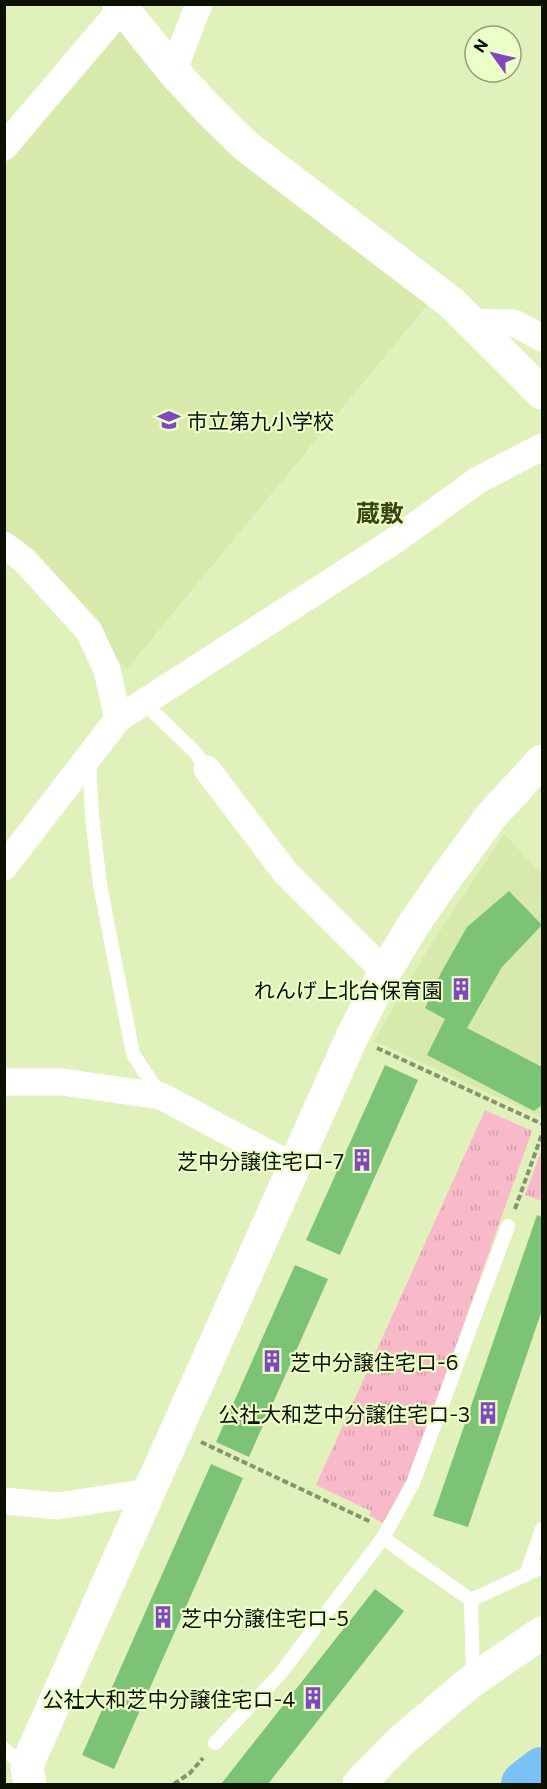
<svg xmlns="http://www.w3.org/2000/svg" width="547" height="1789" font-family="Commissioner,'Noto Sans JP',sans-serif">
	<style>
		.built { fill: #d7eaac }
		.grass { fill: url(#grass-tufts) }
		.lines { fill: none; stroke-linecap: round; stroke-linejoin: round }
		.river { stroke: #7ac1f6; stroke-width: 46 }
		.building { fill: #7dc375 }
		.path { stroke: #87936d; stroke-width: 4; stroke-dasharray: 6 3; stroke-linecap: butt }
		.service { stroke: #fff; stroke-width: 14 }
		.minor { stroke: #fff; stroke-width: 27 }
		.tertiary { stroke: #fff; stroke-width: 33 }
		.labels { text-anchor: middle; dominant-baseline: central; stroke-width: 4.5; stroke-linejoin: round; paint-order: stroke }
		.poi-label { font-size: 21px; fill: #0b1001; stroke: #edffc8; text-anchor: end }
		.quarter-label { font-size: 24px; font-weight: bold; fill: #394614; stroke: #edffc8 }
	</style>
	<defs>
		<pattern id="grass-tufts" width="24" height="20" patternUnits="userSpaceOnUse" patternTransform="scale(1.5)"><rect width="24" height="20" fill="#f8b9c9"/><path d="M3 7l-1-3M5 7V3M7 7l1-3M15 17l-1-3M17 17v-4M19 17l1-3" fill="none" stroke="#d39eab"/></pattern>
	</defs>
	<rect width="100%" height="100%" fill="#e0f1bb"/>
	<!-- built -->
	<path class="built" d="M119 25 203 128 429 303 126 670 83 610 5 537 4 166Z
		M504 834 542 874V1117L374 1041 425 954Z"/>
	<!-- grass -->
	<path class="grass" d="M485 1110 532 1131 410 1475 383 1523 369 1515 371 1511 316 1485Z
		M542 1149V1201L525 1195Z"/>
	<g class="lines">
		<!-- river -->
		<path class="river" d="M524 1784 542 1770"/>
	</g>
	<!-- building -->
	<path class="building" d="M509 891 542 925 502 967 467 1028 542 1067V1105L534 1111 427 1055 445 1019 425 1008 442 971 467 927Z
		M385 1065 418 1080 340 1255 306 1240Z
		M537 1215 542 1217V1310L468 1527 433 1516Z
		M295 1265 328 1279 249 1457 216 1442Z
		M211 1464 243 1478 114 1769 82 1755Z
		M375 1589 404 1611 268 1784H221Z"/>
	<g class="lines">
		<!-- path -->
		<path class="path" d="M377 1048 542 1124
			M515 1209 542 1134
			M201 1442 371 1522
			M174 1784 190 1773 203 1758"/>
		<!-- service -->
		<path class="service" d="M143 702 195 752 207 769
			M89 759 92 816 100 885 133 1054 161 1096
			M383 1538 471 1600
			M526 1575 542 1529
			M473 1678 471 1600 542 1567
			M215 1743 280 1674 383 1538 413 1483 508 1226
			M4 1749 26 1767"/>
		<!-- minor -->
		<path class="minor" d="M173 71 199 4
			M4 147 122 8
			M471 322 514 323 542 338
			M4 545 24 560 89 631 107 670 118 719
			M207 769 285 872 385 972
			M4 867 118 719 394 541 478 480 542 447
			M4 1082H62L161 1096 294 1167
			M4 1501 58 1506 148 1492"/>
		<!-- tertiary -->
		<path class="tertiary" d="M119 4 173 71 208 109 246 146 453 304 542 393
			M30 1784 27 1768 30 1758 352 1037 385 972 412 927 440 886 491 816 542 761
			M359 1784 402 1740 473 1680 542 1633"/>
	</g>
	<!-- icons -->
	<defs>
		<g id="school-bare" transform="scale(1.8)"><path d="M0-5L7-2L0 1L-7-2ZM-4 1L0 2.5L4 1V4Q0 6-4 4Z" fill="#7f48bf" stroke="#edffc8" stroke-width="2.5" paint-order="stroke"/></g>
		<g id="building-bare" transform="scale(1.8)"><path d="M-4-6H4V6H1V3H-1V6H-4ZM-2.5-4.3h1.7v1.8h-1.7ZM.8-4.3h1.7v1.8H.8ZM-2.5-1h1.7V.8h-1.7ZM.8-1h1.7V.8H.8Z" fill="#7f48bf" stroke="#edffc8" stroke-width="2.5" paint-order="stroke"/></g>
	</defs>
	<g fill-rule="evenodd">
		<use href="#school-bare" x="169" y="420"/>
		<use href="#building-bare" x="461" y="989"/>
		<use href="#building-bare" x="362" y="1160"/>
		<use href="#building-bare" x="272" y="1361"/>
		<use href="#building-bare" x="488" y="1413"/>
		<use href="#building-bare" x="163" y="1617"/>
		<use href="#building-bare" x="313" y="1698"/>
	</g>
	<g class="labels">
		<!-- poi labels -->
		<g class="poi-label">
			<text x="187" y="420" text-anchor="start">市立第九小学校</text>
			<text x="443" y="989">れんげ上北台保育園</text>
			<text x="344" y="1160">芝中分譲住宅ロ-7</text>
			<text x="290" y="1361" text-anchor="start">芝中分譲住宅ロ-6</text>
			<text x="470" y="1413">公社大和芝中分譲住宅ロ-3</text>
			<text x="181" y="1617" text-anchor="start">芝中分譲住宅ロ-5</text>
			<text x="295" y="1698">公社大和芝中分譲住宅ロ-4</text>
		</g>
		<!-- quarter labels -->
		<g class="quarter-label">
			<text x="380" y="512">蔵敷</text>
		</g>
	</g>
	<!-- border -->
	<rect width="547" height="1789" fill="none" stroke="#0b1001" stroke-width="12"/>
	<!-- north arrow -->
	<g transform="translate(493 54) rotate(304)"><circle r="28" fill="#edffc8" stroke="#939f78" stroke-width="1.5"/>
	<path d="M0-4.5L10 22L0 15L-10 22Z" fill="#7f48bf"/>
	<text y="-9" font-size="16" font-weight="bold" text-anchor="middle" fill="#0b1001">N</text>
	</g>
</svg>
